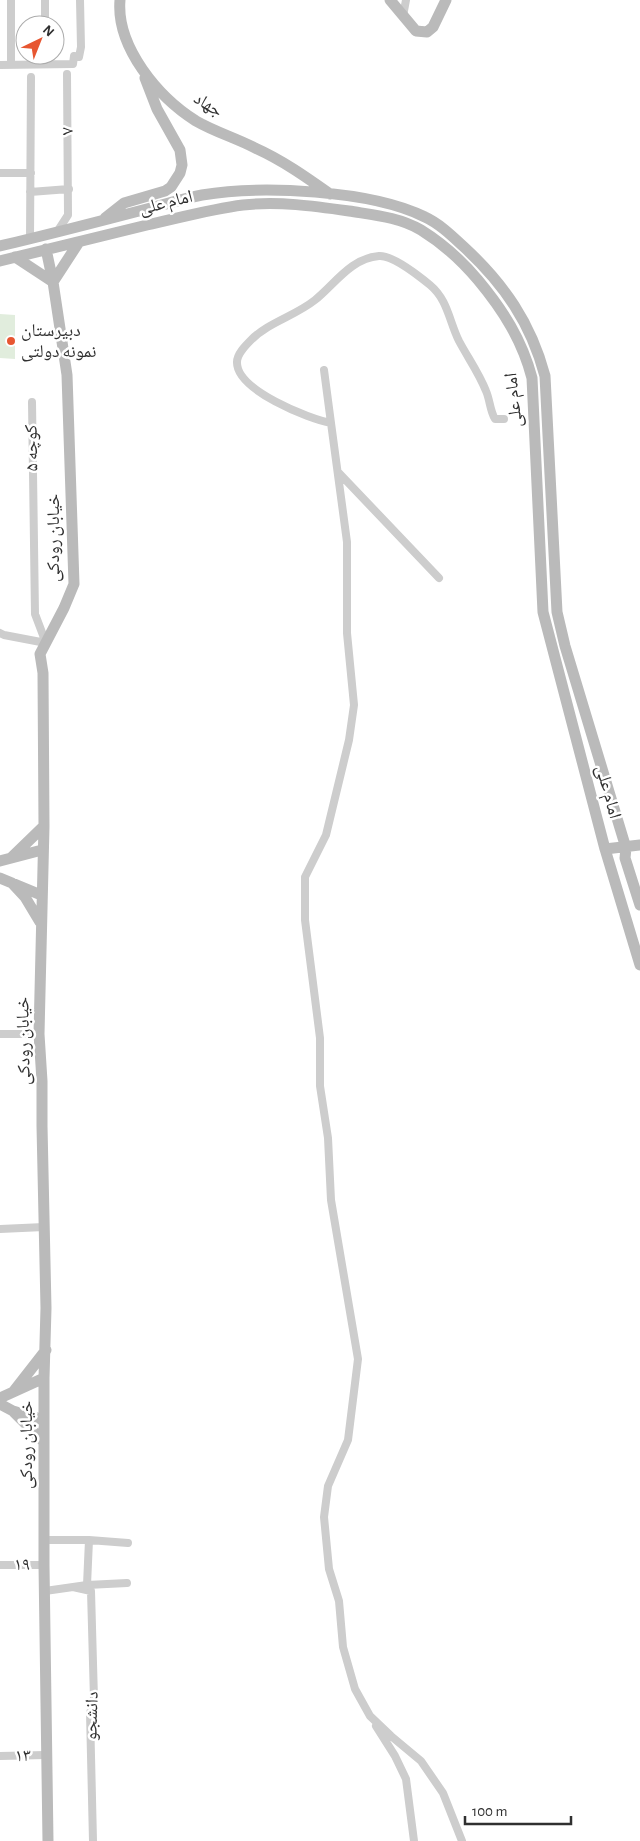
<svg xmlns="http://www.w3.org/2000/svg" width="640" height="1841" font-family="'Alegreya Sans','Noto Naskh Arabic',sans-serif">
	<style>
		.garden { fill: #e1eddd }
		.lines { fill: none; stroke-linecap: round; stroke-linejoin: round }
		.minor { stroke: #cdcdcd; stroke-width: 8 }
		.secondary { stroke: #bababa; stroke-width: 11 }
		.poi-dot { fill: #e75631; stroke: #fff; stroke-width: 2 }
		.labels { text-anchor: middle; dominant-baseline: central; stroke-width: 5; stroke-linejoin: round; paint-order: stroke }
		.street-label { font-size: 18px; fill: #303030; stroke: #fff }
		.poi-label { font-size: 18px; fill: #303030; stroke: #fff; text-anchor: start }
	</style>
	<rect width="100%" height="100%" fill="#fff"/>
	<!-- garden -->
	<path class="garden" d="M0 314 15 315V359L0 358Z"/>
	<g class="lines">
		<!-- minor -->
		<path class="minor" d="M11 0V65
			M45 0V25
			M403 16 406 0
			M0 65 73 64 74 56 79 57 81 47 80 0
			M0 173H31
			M30 192 69 189
			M57 232 68 215 67 74
			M30 239 31 77
			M324 370 331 423C309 419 236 390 237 362 237 354 245 346 251 340 269 322 295 316 315 300 334 285 351 258 379 256 393 255 419 276 430 285 448 300 449 321 459 341 468 358 479 373 486 391 490 400 490 411 495 419H504
			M331 423 347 542V633L354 705 349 740 326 835 305 877V920L320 1038V1086L328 1138 331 1200 358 1359 348 1440 328 1486 324 1517 329 1569 339 1601 343 1647 355 1689 370 1716 391 1736 421 1761 443 1793 462 1841
			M338 472 439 578
			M0 633 4 635 46 643 35 614 32 402
			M0 1034H25
			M0 1229 44 1227
			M45 1540H89L128 1543
			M0 1565H44
			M87 1585 89 1540
			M73 1587 91 1591 94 1699 90 1713 93 1841
			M45 1591 87 1585 127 1583
			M376 1726 395 1756 406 1779 414 1841
			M0 1756 46 1755"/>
		<!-- secondary -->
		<path class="secondary" d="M120 0C116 47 158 97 196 121 215 132 236 138 255 148 282 160 306 177 330 194
			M390 0 416 31 427 32 433 27 446 0
			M105 218 124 203 165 191 171 187 180 173 182 165 180 150 157 109 145 78
			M0 246C47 235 93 223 139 211 160 206 181 199 202 195 261 185 371 190 425 217 440 224 452 236 464 247 504 284 531 323 545 376L557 612 565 646 626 848 625 858 640 905
			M46 249 53 282 67 375 74 584 64 608 40 654 43 673 44 826 39 1034 42 1081V1126L46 1308 44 1378V1565L48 1841
			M15 257 53 282 79 242
			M0 261C49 249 98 237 147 225 179 218 211 209 243 205 278 201 314 206 349 211 373 215 399 217 421 230 442 243 462 261 478 280 503 310 522 340 532 378L543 612 605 849 640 965
			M605 849 640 845
			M12 857 44 826
			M0 861 42 850
			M0 878 41 895
			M12 883 25 897 40 922
			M14 1391 46 1350
			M0 1398 44 1378
			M0 1404 13 1411 44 1420
			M14 1412 44 1442"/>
	</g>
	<!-- markers -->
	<circle class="poi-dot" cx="11" cy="341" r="5"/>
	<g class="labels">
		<!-- street labels -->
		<g class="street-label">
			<text transform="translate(208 105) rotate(32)">جهاد</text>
			<text transform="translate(68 131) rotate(-91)">۷</text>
			<text transform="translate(166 203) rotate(-14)">امام علی</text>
			<text transform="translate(514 400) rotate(-96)">امام علی</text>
			<text transform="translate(32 448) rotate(-91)">کوچه ۵</text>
			<text transform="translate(54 538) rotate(-90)">خیابان رودکی</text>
			<text transform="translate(608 792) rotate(75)">امام علی</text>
			<text transform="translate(24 1041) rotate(-91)">خیابان رودکی</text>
			<text transform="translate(27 1445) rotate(-90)">خیابان رودکی</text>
			<text x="22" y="1565">۱۹</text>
			<text transform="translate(92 1716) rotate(-88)">دانشجو</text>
			<text transform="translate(23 1756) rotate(-1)">۱۳</text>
		</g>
		<!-- poi labels -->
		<g class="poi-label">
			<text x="21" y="331">دبیرستان<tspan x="21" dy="21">نمونه دولتی</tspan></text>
		</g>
	</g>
	<!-- north arrow -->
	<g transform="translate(40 40) rotate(43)"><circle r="24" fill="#ffffff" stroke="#acacac"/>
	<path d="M0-4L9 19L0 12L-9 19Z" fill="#e75631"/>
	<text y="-8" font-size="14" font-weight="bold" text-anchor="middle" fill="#303030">N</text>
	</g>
	<!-- scale -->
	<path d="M465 1816v8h106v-8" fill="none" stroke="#303030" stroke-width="2.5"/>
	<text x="472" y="1816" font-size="15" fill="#303030" stroke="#ffffff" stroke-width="4" paint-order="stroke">100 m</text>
</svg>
